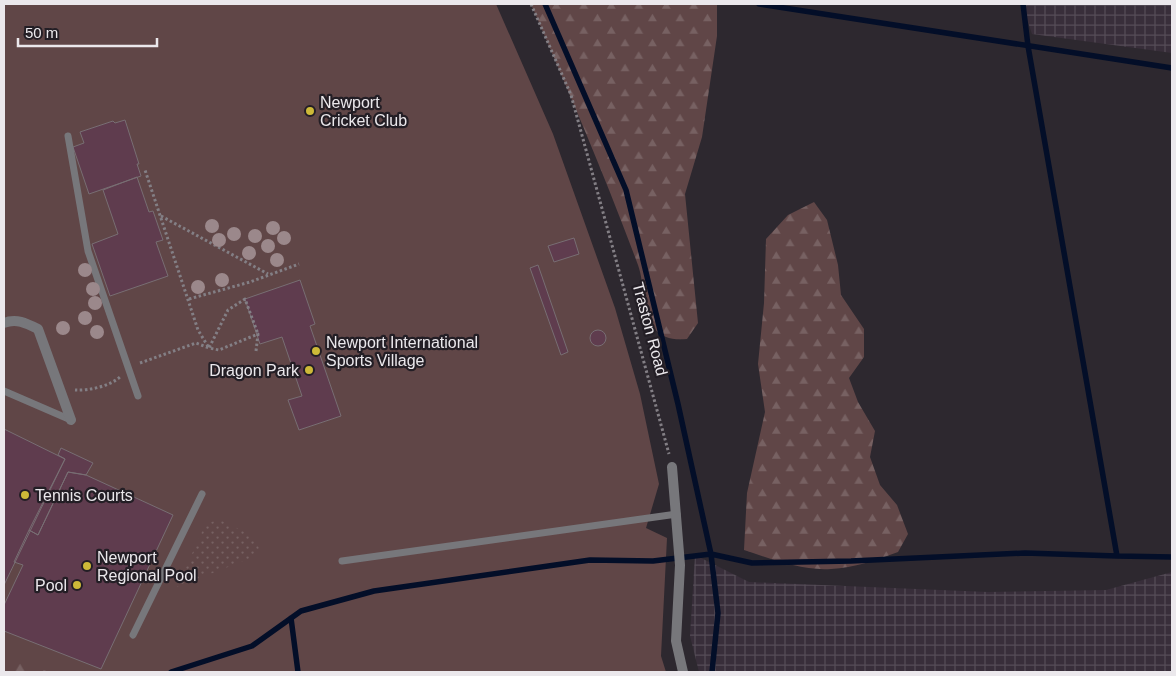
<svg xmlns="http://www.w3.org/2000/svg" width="1176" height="676" font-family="Helvetica,sans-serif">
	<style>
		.industrial { fill: url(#industrial-grid) }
		.grass { fill: #604647 }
		.forest { fill: url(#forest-firs) }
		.park { fill: url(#park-dots) }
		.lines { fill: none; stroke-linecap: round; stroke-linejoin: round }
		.stream { stroke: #030e28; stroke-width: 5.5 }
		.building { fill: #5f3c4e; stroke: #786e73 }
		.path { stroke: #837f85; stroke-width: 3; stroke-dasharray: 2.5 2.5; stroke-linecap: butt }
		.lane { stroke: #77777b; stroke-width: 7 }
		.street { stroke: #77777b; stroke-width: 10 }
		.tree { fill: #9b888b }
		.poi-dot { fill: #cdb938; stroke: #231e25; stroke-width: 2 }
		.labels { text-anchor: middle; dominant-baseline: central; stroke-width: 4.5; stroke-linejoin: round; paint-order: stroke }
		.poi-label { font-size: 16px; fill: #ebe8ec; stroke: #231e25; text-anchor: start }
		.street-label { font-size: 16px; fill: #ebe8ec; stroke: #231e25 }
	</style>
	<defs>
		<pattern id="industrial-grid" width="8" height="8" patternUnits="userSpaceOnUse" patternTransform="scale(1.25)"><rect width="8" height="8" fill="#382e3a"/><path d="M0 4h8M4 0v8" fill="none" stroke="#554c57"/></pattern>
		<pattern id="forest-firs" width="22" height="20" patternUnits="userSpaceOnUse" patternTransform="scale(1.25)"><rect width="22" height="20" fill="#604647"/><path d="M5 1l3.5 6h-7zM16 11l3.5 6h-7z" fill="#776162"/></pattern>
		<pattern id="park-dots" width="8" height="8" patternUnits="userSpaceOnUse" patternTransform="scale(1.25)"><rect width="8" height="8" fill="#604647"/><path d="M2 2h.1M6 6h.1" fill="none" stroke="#776162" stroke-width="1.8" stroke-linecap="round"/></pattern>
	</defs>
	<rect width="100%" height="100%" fill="#2d282f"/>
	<!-- industrial -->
	<path class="industrial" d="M1022 4H1172V53L1032 34Z
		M695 555 749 582 988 592 1106 590 1172 572V672H699L690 636Z"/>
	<!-- grass -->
	<path class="grass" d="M4 4H496L553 134 615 308 640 394 659 484 646 528 667 538 661 656 666 672H4Z"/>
	<!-- forest -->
	<path class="forest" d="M531 4H717V36L702 137 685 194 698 323 687 339C674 340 662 339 653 327 641 309 645 284 638 265 605 176 568 90 531 4Z
		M814 202 827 220 838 265 841 295 864 329V357L849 378 858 402 875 431 870 457 880 485 897 505 908 534 898 552C876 560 854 568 831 569 802 571 771 559 744 550L747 493 765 412 758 364 764 303 766 239 788 215Z
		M4 659 22 662 49 672H4Z"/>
	<!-- park -->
	<path class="park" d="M218 519 255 537 261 554 177 587 205 525Z"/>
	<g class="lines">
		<!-- stream -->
		<path class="stream" d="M545 4 626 190 678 404 711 554 752 563 851 561 1025 553 1117 556
			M759 4 1172 68
			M1023 4 1028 46 1117 556 1172 557
			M291 618 298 672
			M171 672 252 646 301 611 374 591 590 560 653 561 711 554 718 613 712 672"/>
	</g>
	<!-- building -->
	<path class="building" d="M125 120 139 164H137L141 176 89 194 73 147 84 143 80 132 113 121 115 123Z
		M137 177 149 212 153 211 163 240 156 242 168 276 110 296 92 244 118 234 103 190Z
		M574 238 579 254 554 262 548 246Z
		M538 265 568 352 561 355 530 268Z
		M300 280 315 324 310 326 341 416 299 430 288 400 302 396 282 337 260 344 245 299Z
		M590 338a8 8 0 1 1 16 0a8 8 0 1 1-16 0Z
		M4 429 65 459 4 585Z
		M61 448 93 463 86 475 68 472 38 535 29 530 65 459 58 455Z
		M68 472 86 475 173 515 101 669 4 631V605L23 565 14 562 29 530 38 535Z"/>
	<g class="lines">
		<!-- path -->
		<path class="path" d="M531 4 571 95 669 454
			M161 216 268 274
			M189 299 250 282 299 264
			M256 351 258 334 219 350 209 348 228 310 245 299 258 334
			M140 363 196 343 209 348 198 330 145 170
			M75 390C88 391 110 386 120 377"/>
		<!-- lane -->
		<path class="lane" d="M68 136 88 251 138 396
			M4 391 71 420
			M342 561 677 514
			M133 635 202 494"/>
		<!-- street -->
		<path class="street" d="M4 323C16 318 26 323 38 329L71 420
			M672 467 680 565 676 641 683 672"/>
	</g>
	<!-- trees -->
	<g class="tree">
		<circle cx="212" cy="226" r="7"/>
		<circle cx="273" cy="228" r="7"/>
		<circle cx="234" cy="234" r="7"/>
		<circle cx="255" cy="236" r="7"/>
		<circle cx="284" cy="238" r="7"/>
		<circle cx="219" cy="240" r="7"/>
		<circle cx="268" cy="246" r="7"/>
		<circle cx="249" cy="253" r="7"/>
		<circle cx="277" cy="260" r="7"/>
		<circle cx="85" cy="270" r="7"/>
		<circle cx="222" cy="280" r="7"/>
		<circle cx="198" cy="287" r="7"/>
		<circle cx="93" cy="289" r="7"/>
		<circle cx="95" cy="303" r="7"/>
		<circle cx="85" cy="318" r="7"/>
		<circle cx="63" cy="328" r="7"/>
		<circle cx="97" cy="332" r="7"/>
	</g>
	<!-- markers -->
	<g class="poi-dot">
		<circle cx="310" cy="111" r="5"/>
		<circle cx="316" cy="351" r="5"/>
		<circle cx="309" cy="370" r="5"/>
		<circle cx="25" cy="495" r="5"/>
		<circle cx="87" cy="566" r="5"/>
		<circle cx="77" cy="585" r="5"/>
	</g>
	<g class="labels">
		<!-- poi labels -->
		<g class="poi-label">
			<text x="320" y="102">Newport<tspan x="320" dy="18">Cricket Club</tspan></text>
			<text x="326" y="342">Newport International<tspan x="326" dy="18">Sports Village</tspan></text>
			<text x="299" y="370" text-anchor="end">Dragon Park</text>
			<text x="35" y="495">Tennis Courts</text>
			<text x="97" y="557">Newport<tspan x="97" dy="18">Regional Pool</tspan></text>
			<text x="67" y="585" text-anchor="end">Pool</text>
		</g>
		<!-- street labels -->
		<g class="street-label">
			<text transform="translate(650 329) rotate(75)">Traston Road</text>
		</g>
	</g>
	<!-- border -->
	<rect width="1176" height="676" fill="none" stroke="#ebe8ec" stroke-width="10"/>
	<!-- scale -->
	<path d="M18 38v8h139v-8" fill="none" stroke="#ebe8ec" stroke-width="2.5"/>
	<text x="25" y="38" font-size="15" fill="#ebe8ec" stroke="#231e25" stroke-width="4" paint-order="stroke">50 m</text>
</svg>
